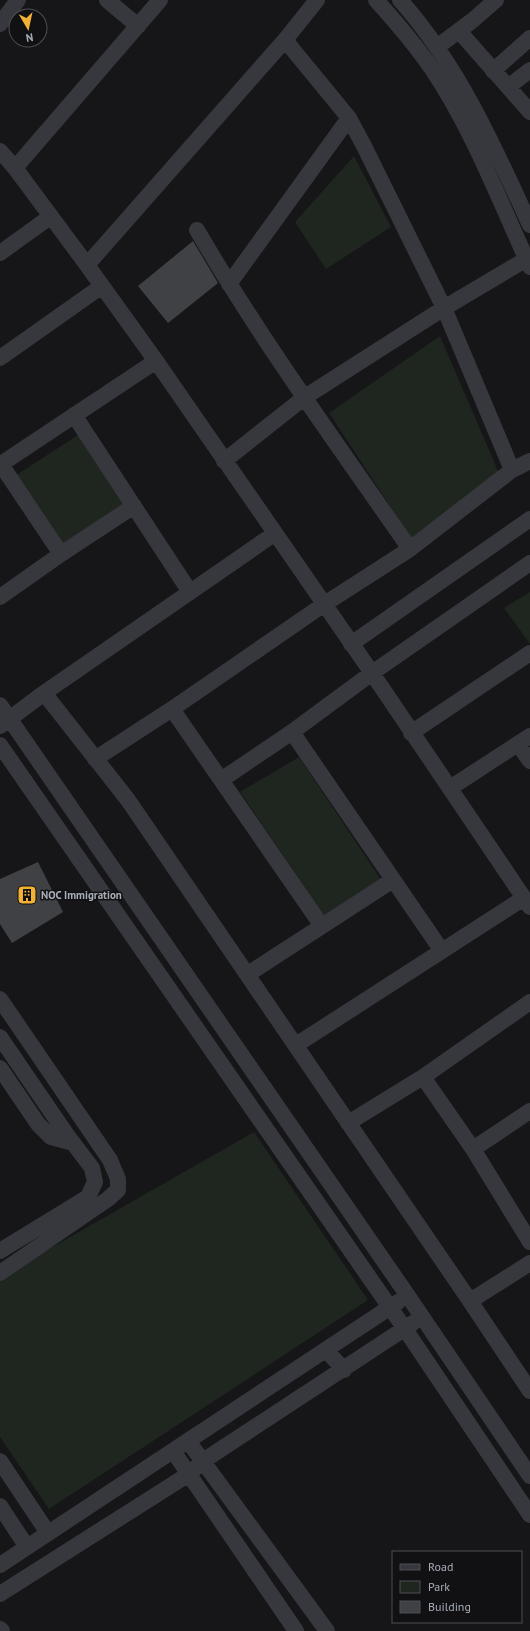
<svg xmlns="http://www.w3.org/2000/svg" width="530" height="1631" font-family="'PT Sans',sans-serif">
	<style>
		.green { fill: #1e261f }
		.building { fill: #404145 }
		.lines { fill: none; stroke-linecap: round; stroke-linejoin: round }
		.minor { stroke: #37383d; stroke-width: 16 }
		.labels { text-anchor: middle; dominant-baseline: central; stroke-width: 3; stroke-linejoin: round; paint-order: stroke }
		.poi-label { font-size: 11px; font-weight: bold; fill: #a8adb8; stroke: #111113; text-anchor: start }
	</style>
	<rect width="100%" height="100%" fill="#161618"/>
	<!-- green -->
	<path class="green" d="M354 156 391 227 326 269 295 222Z
		M440 336 501 478 413 541 329 413Z
		M78 435 127 509 65 550 15 476Z
		M530 592V644L504 608Z
		M299 757 384 884 327 919 240 792Z
		M254 1132 368 1300 49 1509 0 1437V1277Z"/>
	<!-- building -->
	<path class="building" d="M193 241 218 283 168 323 138 286Z
		M38 862 63 912 12 943 0 924V879Z"/>
	<g class="lines">
		<!-- minor -->
		<path class="minor" d="M107 0 138 26
			M317 0 285 40 87 265 156 361 372 673 530 907
			M376 0C396 22 415 44 432 69 473 130 499 200 530 267
			M400 0C458 65 494 146 530 225
			M0 24 18 0
			M459 31 530 112
			M285 40 349 118 364 146 444 308 512 470
			M437 47 473 20 496 0
			M493 71 530 38
			M508 87 530 70
			M0 151 15 168
			M197 230C261 340 337 444 410 549
			M0 253 50 217
			M87 265 15 168 160 0
			M229 284 349 118
			M0 358 102 286
			M74 415 190 592
			M224 461 305 397 444 308 530 257
			M0 463 61 554 0 597
			M1 464 156 361
			M61 554 134 506
			M351 644 530 519
			M44 693 128 800 470 1301 530 1391
			M0 705 408 1296 530 1476
			M172 709 322 926
			M0 726 44 693 274 534
			M292 732 442 951
			M411 733 530 653
			M518 744 530 761
			M0 745 405 1329 530 1515
			M95 759 172 709 323 605 410 549 512 470 530 461
			M221 780 292 732 372 673 530 563
			M450 788 530 736
			M248 974 393 880
			M0 999 110 1160 118 1179V1190L108 1199 0 1273
			M0 1037 67 1135 92 1168 95 1182 88 1197 0 1251
			M296 1045 524 898
			M0 1068 38 1124 51 1137 73 1143
			M423 1077 473 1149 530 1111
			M348 1123 423 1077 530 1002
			M473 1149 530 1242
			M470 1301 530 1263
			M326 1350 344 1370
			M188 1441 327 1631
			M173 1451 296 1631
			M0 1461 48 1533
			M0 1506 27 1547
			M0 1565 398 1302
			M0 1594 189 1474 203 1461 413 1323
			M0 1629 2 1631"/>
	</g>
	<!-- icons -->
	<defs>
		<g id="building-square" transform="scale(1)"><rect x="-9" y="-9" width="18" height="18" rx="4" fill="#f2b134" stroke="#111113"/><path d="M-4-6H4V6H1V3H-1V6H-4ZM-2.5-4.3h1.7v1.8h-1.7ZM.8-4.3h1.7v1.8H.8ZM-2.5-1h1.7V.8h-1.7ZM.8-1h1.7V.8H.8Z" fill="#111"/></g>
	</defs>
	<g fill-rule="evenodd">
		<use href="#building-square" x="27" y="895"/>
	</g>
	<g class="labels">
		<!-- poi labels -->
		<g class="poi-label">
			<text x="41" y="895">NOC Immigration</text>
		</g>
	</g>
	<!-- legend -->
	<rect x="392" y="1551" width="130" height="72" fill="#111113" stroke="#4d4f55"/>
	<rect x="400" y="1564" width="20" height="6" fill="#37383d" stroke="#4d4f55"/>
	<text x="428" y="1571" font-size="12" fill="#a8adb8">Road</text>
	<rect x="400" y="1581" width="20" height="12" fill="#1e261f" stroke="#4d4f55"/>
	<text x="428" y="1591" font-size="12" fill="#a8adb8">Park</text>
	<rect x="400" y="1601" width="20" height="12" fill="#404145" stroke="#4d4f55"/>
	<text x="428" y="1611" font-size="12" fill="#a8adb8">Building</text>
	<!-- north arrow -->
	<g transform="translate(28 28) rotate(171)"><circle r="19" fill="#111113" stroke="#4d4f55"/>
	<path d="M0-3L7 15L0 10L-7 15Z" fill="#f2b134"/>
	<text y="-6" font-size="11" font-weight="bold" text-anchor="middle" fill="#a8adb8">N</text>
	</g>
</svg>
